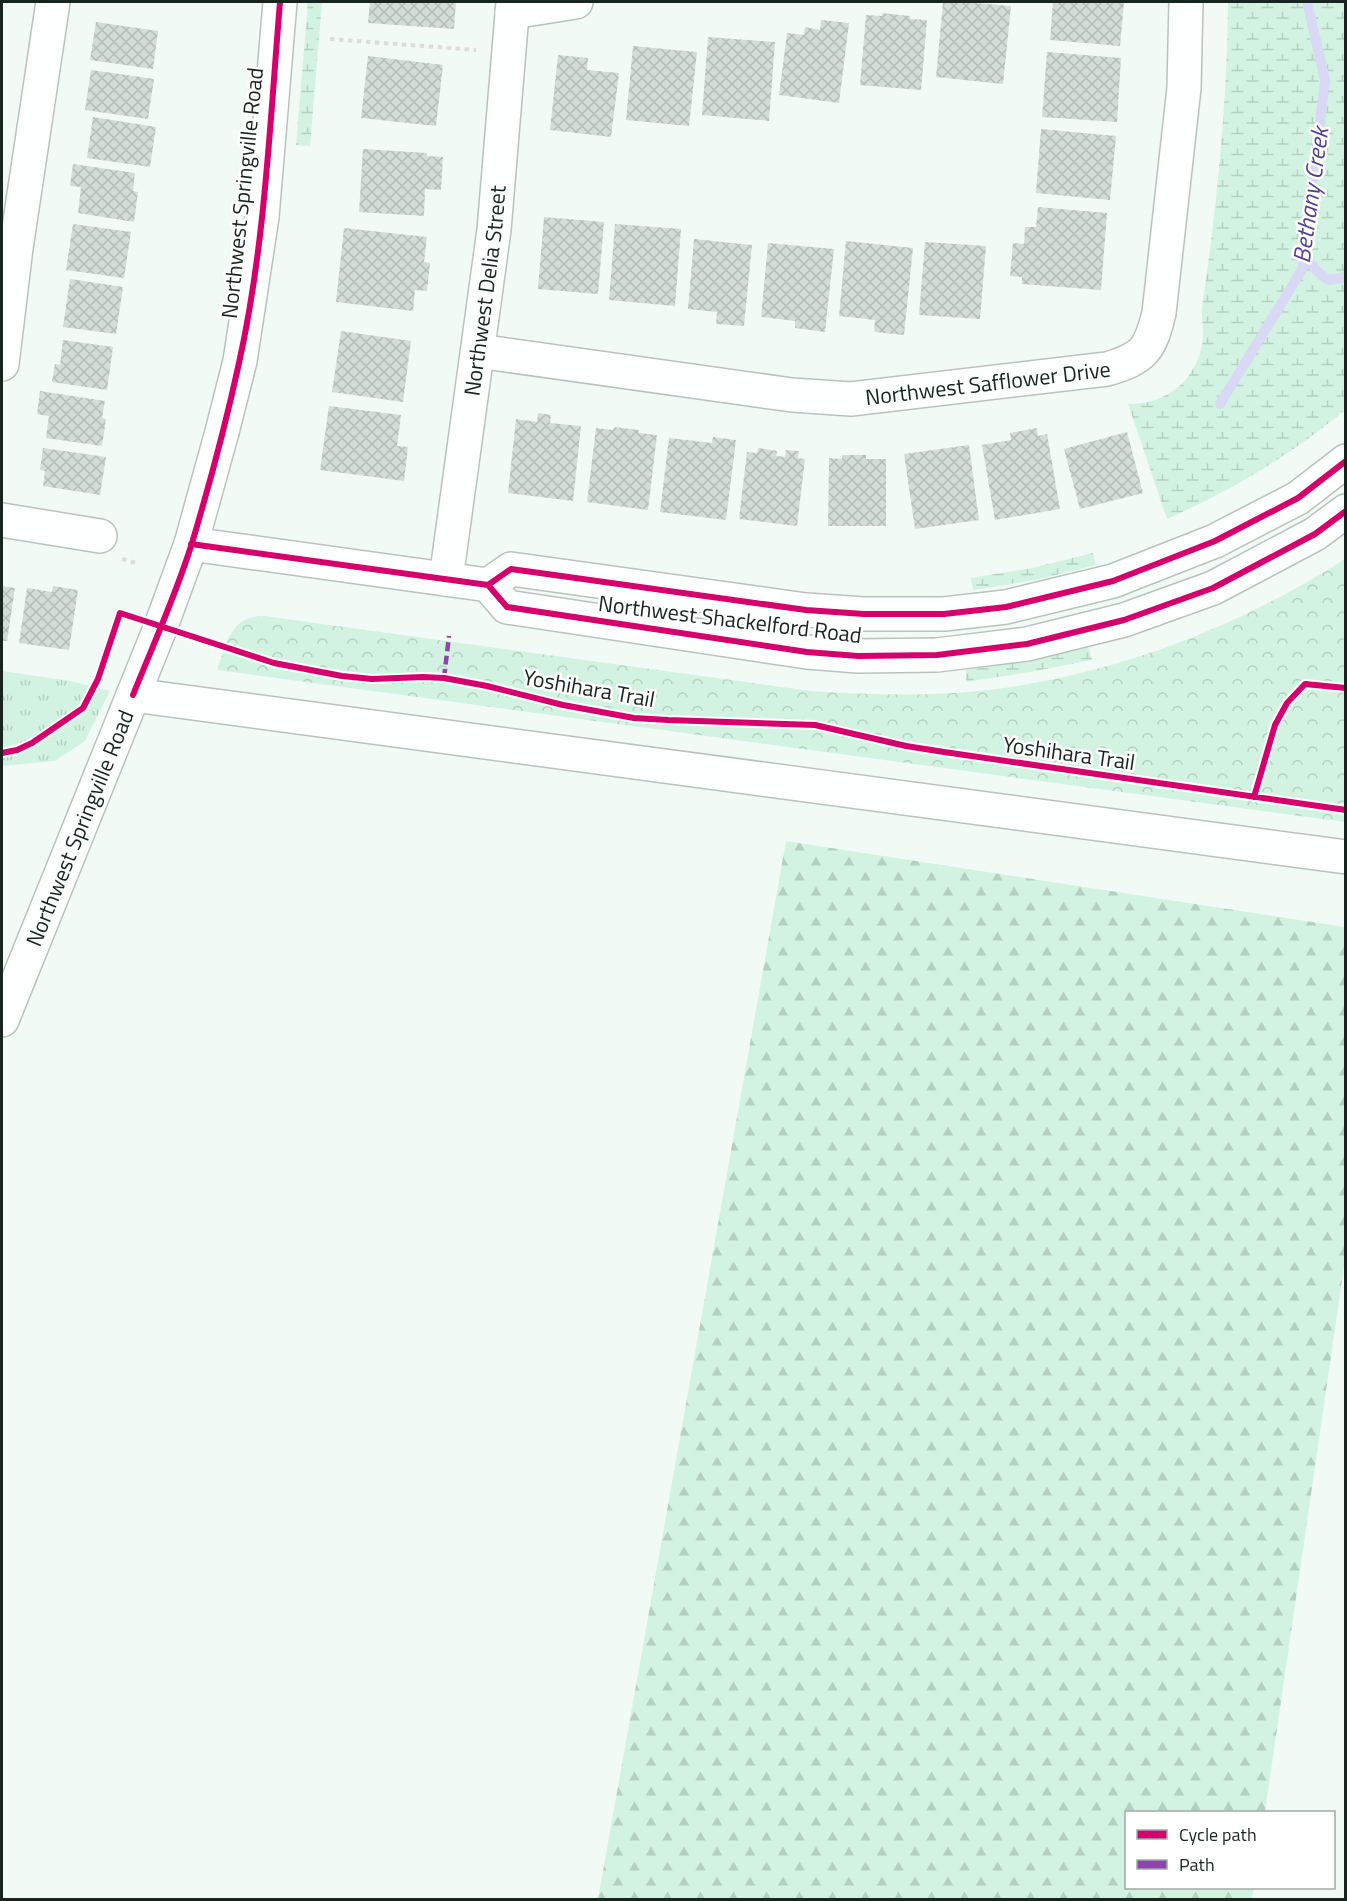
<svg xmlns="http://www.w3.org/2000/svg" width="1347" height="1901" font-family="'Titillium Web',sans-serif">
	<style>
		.grass { fill: url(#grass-tufts) }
		.forest { fill: url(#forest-firs) }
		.wetland { fill: url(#wetland-marsh) }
		.park { fill: url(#park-crowns) }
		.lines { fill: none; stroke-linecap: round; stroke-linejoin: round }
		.stream { stroke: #d9d8f5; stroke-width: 10 }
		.building { fill: url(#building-cross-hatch) }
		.minor-casing { stroke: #b9c3be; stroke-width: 36 }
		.path { stroke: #dadddc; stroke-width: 4; stroke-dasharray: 4.5 4.5; stroke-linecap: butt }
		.minor { stroke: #fdfefe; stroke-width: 33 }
		.quiet { stroke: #8e44ad; stroke-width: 4.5; stroke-dasharray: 9 4.5; stroke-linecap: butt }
		.cycleway-casing { stroke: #fff; stroke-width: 10 }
		.cycleway { stroke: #d6006c; stroke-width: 6 }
		.labels { text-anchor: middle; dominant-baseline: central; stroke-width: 5; stroke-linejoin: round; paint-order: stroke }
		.street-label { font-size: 22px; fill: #17251e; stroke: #fff }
		.water-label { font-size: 24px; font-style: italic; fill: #514090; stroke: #fff }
	</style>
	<defs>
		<pattern id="grass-tufts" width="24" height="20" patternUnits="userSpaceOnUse" patternTransform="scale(1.5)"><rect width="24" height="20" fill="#d3f3e2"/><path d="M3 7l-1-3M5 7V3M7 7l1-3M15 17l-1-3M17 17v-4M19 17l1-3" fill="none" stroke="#b4d0c1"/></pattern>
		<pattern id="forest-firs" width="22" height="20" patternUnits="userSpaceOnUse" patternTransform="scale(1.5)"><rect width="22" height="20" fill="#d3f3e2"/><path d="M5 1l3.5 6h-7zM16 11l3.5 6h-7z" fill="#b4d0c1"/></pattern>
		<pattern id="wetland-marsh" width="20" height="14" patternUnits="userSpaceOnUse" patternTransform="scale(1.5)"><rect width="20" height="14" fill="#d3f3e2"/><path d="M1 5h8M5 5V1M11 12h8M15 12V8" fill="none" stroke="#b4d0c1"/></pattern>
		<pattern id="park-crowns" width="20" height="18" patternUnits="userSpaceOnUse" patternTransform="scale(1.5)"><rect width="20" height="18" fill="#d3f3e2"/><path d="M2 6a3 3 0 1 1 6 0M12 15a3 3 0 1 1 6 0" fill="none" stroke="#b4d0c1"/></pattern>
		<pattern id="building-cross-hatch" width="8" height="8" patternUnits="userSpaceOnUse" patternTransform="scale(1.5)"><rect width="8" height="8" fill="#d2ddd7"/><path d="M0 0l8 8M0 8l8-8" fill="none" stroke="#b4beb8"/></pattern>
	</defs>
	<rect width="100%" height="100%" fill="#f2faf6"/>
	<!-- grass -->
	<path class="grass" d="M2 671 71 681 110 691 85 741 55 761 2 766Z"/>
	<!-- forest -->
	<path class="forest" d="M786 841 1345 927V1260L1265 1812H1126V1888H1254L1252 1899H598Z"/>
	<!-- wetland -->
	<path class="wetland" d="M308 2H322L310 146 296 145Z
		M1228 2H1345V410C1291 455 1232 490 1167 519L1128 404C1153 405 1181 392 1193 369 1199 359 1203 346 1203 334 1203 325 1201 316 1202 307 1217 206 1227 104 1228 2Z
		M1093 553 1096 565 1035 580 973 590 971 578 1032 568Z
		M1089 647 1092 660 1030 672 966 682V670L1028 661Z"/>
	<!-- park -->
	<path class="park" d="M1345 559V822L217 670C227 643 230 616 264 616L811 691C873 695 935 697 997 689 1122 672 1240 626 1345 559Z"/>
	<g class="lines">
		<!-- stream -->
		<path class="stream" d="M1305 257 1318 272 1328 280 1342 278 1346 276
			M1220 404 1303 268 1325 80 1307 2"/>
	</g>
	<!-- building -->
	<path class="building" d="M370 2H456L454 29 368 23Z
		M943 2H962L1011 6 1003 84 936 77Z
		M1053 2H1124L1120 46 1050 40Z
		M882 13 910 16V19L927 20 921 90 860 85 866 15 882 16Z
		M821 20 849 23 839 103 779 95 787 33 804 35 805 27 820 30Z
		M96 22 158 31 153 69 90 60Z
		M708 37 775 42 769 121 702 115Z
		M633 46 697 52 689 126 626 120Z
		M1047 52 1121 58 1117 122 1042 117Z
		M558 55 588 58 587 70 619 73 611 137 550 130Z
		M368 56 443 65 436 126 361 118Z
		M91 70 154 79 148 119 85 110Z
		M93 117 156 127 150 167 87 158Z
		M1041 129 1116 136 1110 200 1036 193Z
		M363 149 427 153V156L443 157 441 190 425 189 424 216 359 212Z
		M73 164 135 173 133 191 138 192 134 222 78 213 81 187 70 186Z
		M1038 207 1107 213 1101 290 1022 284V277L1010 276 1013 243 1024 244 1025 227H1036Z
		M544 217 604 222 598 294 538 289Z
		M73 224 131 232 124 278 66 270Z
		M615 224 681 229 675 306 609 300Z
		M344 228 427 237 424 262 430 263 427 291 415 290 413 311 336 302Z
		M694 239 752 245 744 326 716 324 717 312 688 309Z
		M846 241 913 248 904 335 874 332 875 320 839 316Z
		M925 242 986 246 980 319 919 315Z
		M768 243 834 249 825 332 795 328V321L761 317Z
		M70 279 123 287 116 334 63 327Z
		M341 331 411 341 403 402 332 392Z
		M63 340 113 347 107 390 52 382 55 364 60 365Z
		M40 391 105 401 102 418 106 419 102 446 46 438 49 416 37 414Z
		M329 406 401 415 397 446 408 447 404 481 320 470Z
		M538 413 551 415 550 423 581 426 573 501 508 493 516 419 537 422Z
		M614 427 639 430V433L657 435 648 510 587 502 596 428 613 430Z
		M1037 428 1038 436 1047 434 1060 509 995 520 982 445 1011 440 1010 433Z
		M1127 432 1143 493 1080 509 1064 449Z
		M713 437 736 440 726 520 660 512 669 438 712 443Z
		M969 445 979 520 915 529 904 454Z
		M43 448 106 457 100 495 43 486 45 471 40 470Z
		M758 448 777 451 776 456 785 457 786 450 799 451 798 458 805 459 797 526 739 519 747 452 757 453Z
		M842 455H866V459H886V526H828L829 458 842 459Z
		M2 586 15 588 7 641H2Z
		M53 586 78 590 69 650 19 643 27 588 52 592Z"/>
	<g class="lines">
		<!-- minor casing -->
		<g class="minor-casing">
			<g id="minor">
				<path d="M512 12 576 2"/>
				<path id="s1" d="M478 351 792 395 851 399 1107 369C1144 358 1150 350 1159 313L1184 88 1186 2"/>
				<path d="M2 364 16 248 53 2"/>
				<path d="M2 520 100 536"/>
				<path d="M191 544 488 585 507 607 807 652 858 656 937 655 1027 644 1124 620 1213 588 1315 534 1346 511"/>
				<path id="s2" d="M446 579 494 230 513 2"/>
				<path d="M488 585 511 569 806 610 864 614H944L1006 607 1113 581 1215 541 1298 498 1346 461"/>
				<path d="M133 695 1346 857"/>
				<path id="s3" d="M2 1020 161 626 191 544 222 432 240 361 262 217 280 2"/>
			</g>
		</g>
		<!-- path -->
		<path class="path" d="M330 39 476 50
			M122 559 136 563"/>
		<!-- minor -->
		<use href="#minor" class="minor"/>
		<!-- quiet -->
		<path class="quiet" d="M444 678 449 636"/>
		<!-- cycleway casing -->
		<g class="cycleway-casing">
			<path id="cycleway" d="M191 544 488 585 507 607 807 652 858 656 937 655 1027 644 1124 620 1213 588 1315 534 1346 511
				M488 585 511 569 806 610 864 614H944L1006 607 1113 581 1215 541 1298 498 1346 461
				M133 695C153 645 176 595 192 543 210 483 226 423 239 363 265 246 270 121 280 2
				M2 753 17 750 32 743 83 708 98 679 120 613 274 663 342 676 372 679 423 677 444 678 487 686 563 705 634 718 668 720 815 725 906 746 944 752 1346 810
				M1254 797 1275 725 1287 703 1305 684 1346 688"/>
		</g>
		<!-- cycleway -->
		<use href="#cycleway" class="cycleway"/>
	</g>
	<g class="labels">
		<!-- street labels -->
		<g class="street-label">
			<text transform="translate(242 193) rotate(-84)">Northwest Springville Road</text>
			<text stroke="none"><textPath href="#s2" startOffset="291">Northwest Delia Street</textPath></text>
			<text stroke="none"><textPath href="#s1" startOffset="514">Northwest Safflower Drive</textPath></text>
			<text transform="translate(730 619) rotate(7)">Northwest Shackelford Road</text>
			<text transform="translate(589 688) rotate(10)">Yoshihara Trail</text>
			<text transform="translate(1069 753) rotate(8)">Yoshihara Trail</text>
			<text stroke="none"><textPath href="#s3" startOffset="207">Northwest Springville Road</textPath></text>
		</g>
		<!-- water labels -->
		<g class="water-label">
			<text transform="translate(1310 195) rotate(-82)">Bethany Creek</text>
		</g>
	</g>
	<!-- border -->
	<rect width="1347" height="1901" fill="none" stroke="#17251e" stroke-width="6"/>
	<!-- legend -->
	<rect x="1125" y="1811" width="210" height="78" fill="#ffffff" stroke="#a2a8a5" stroke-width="1.5"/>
	<rect x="1137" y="1830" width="30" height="9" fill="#d6006c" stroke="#a2a8a5" stroke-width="1.5"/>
	<text x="1179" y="1841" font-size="18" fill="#17251e">Cycle path</text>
	<rect x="1137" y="1860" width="30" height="9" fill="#8e44ad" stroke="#a2a8a5" stroke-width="1.5"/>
	<text x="1179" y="1871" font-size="18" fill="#17251e">Path</text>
</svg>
